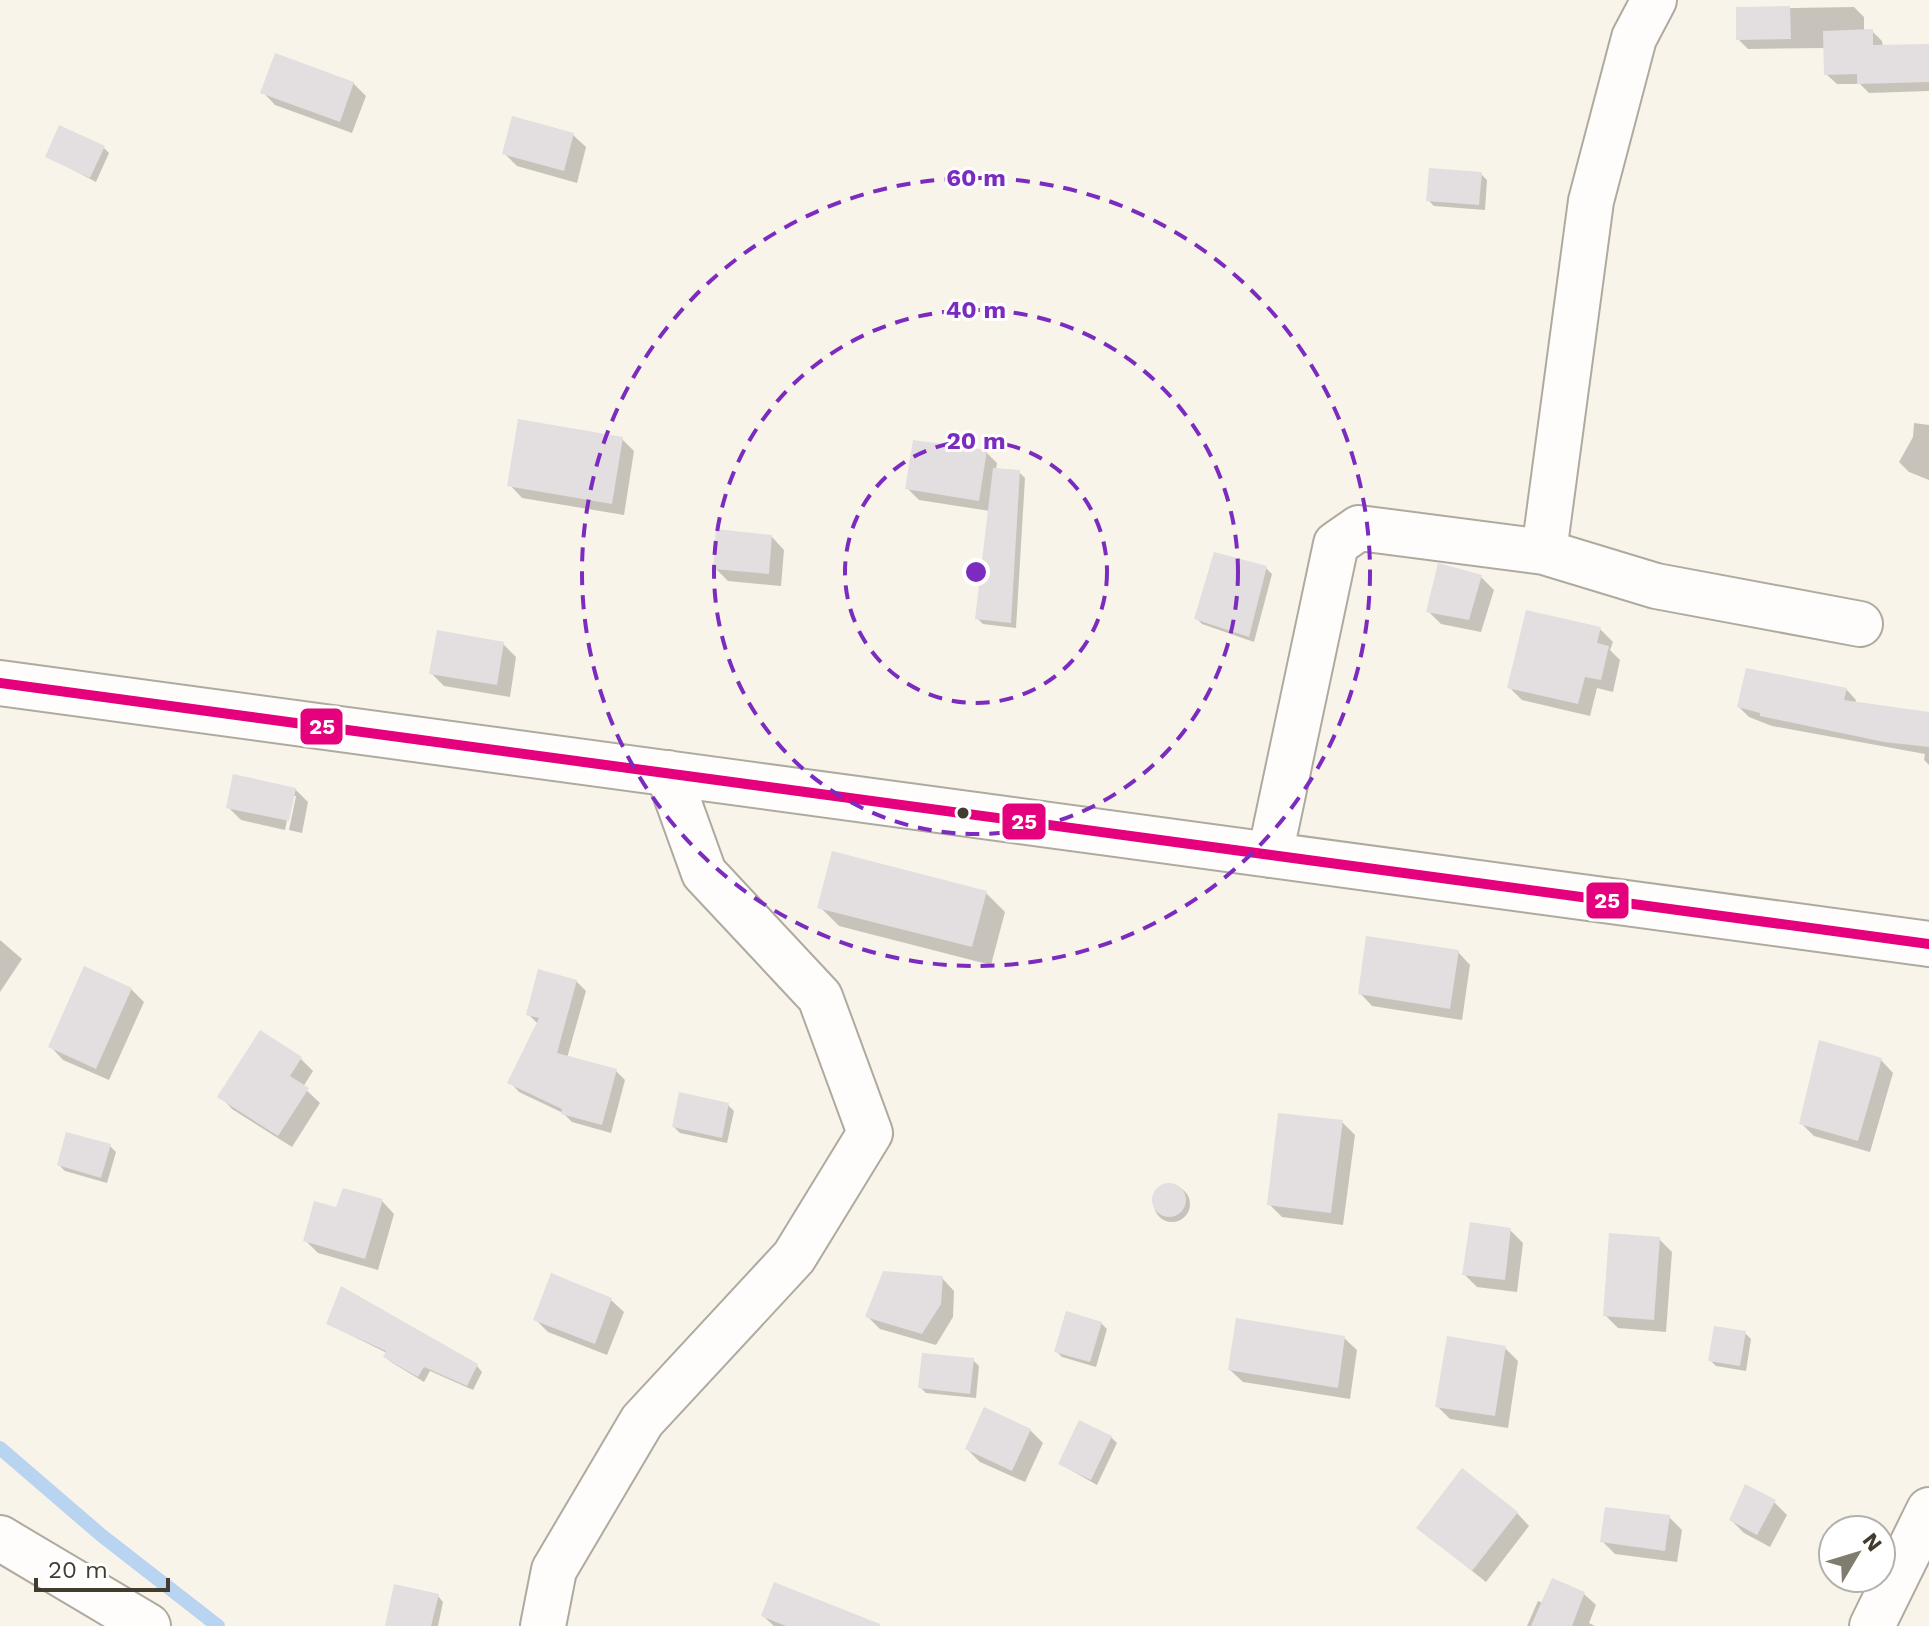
<svg xmlns="http://www.w3.org/2000/svg" width="1929" height="1626" font-family="'Work Sans',sans-serif">
	<style>
		.shadow { fill: #0003 }
		.lines { fill: none; stroke-linecap: round; stroke-linejoin: round }
		.stream { stroke: #b9d4f0; stroke-width: 14 }
		.building { fill: #e3dedf }
		.minor-casing { stroke: #afaaa0; stroke-width: 48 }
		.minor { stroke: #fefdfc; stroke-width: 44 }
		.bus-1-casing { stroke: #fff; stroke-width: 16 }
		.bus-1 { stroke: #e5007d; stroke-width: 10 }
		.ring { fill: none; stroke: #7b2cbf; stroke-width: 4; stroke-dasharray: 14 10 }
		.bus-dot { fill: #413c2f; stroke: #fff; stroke-width: 3 }
		.centre { fill: #7b2cbf; stroke: #fff; stroke-width: 4 }
		.ring-label { font-size: 24px; text-anchor: middle; font-weight: bold; fill: #7b2cbf; stroke: #fff; stroke-width: 6; stroke-linejoin: round; paint-order: stroke }
		.line-badge { stroke: #fff; stroke-width: 3 }
		.badge-label { font-size: 22px; text-anchor: middle; font-weight: bold; fill: #fff }
	</style>
	<rect width="100%" height="100%" fill="#f9f4ea"/>
	<!-- shadow -->
	<path class="shadow" d="M1854 7 1864 17V32L1872 31 1882 41 1883 47 1929 46V91L1869 93 1860 84H1837L1826 74V48L1748 49 1738 39V9Z
		M353 83 366 96 352 133 275 105 263 92Z
		M573 135 586 147 577 183 517 166 504 153Z
		M104 148 109 153 96 182 47 156Z
		M1481 174 1487 180 1485 210 1434 206 1428 200Z
		M1914 423 1929 425V480L1909 472 1899 462 1913 437Z
		M622 439 634 451 624 515 522 498 510 485Z
		M986 452 997 463 996 470 1019 472 1025 478 1016 628 983 624 977 618 990 511 919 500 908 489Z
		M772 537 784 550 781 586 728 581 715 568Z
		M1266 568 1272 574 1254 642 1202 624 1196 618Z
		M1481 577 1494 590 1481 632 1441 624 1428 611Z
		M1600 629 1613 642 1610 650 1620 660 1613 692 1597 688 1590 716 1522 700 1509 687Z
		M503 644 516 657 510 697 444 686 431 673Z
		M1846 689 1856 700 1855 704 1929 714V765L1924 760 1925 754 1772 726 1749 717 1739 707Z
		M295 789 308 802 302 833 289 830 296 796H292L285 830 241 820 228 807Z
		M986 893 1005 912 991 965 839 926 820 907Z
		M0 940 22 959 0 992Z
		M1458 952 1470 965 1462 1020 1372 1006 1360 993Z
		M576 981 586 991 567 1058 616 1071 625 1080 611 1133 572 1122 563 1113 519 1092 510 1082 538 1024 528 1014Z
		M131 989 144 1002 109 1080 63 1060 51 1047Z
		M301 1059 313 1071 303 1087 320 1103 292 1147 232 1109 220 1096Z
		M1881 1060 1893 1073 1870 1152 1814 1136 1801 1123Z
		M728 1105 734 1111 727 1143 680 1133 674 1127Z
		M1342 1122 1355 1135 1343 1225 1282 1217 1269 1204Z
		M110 1146 116 1152 107 1183 65 1171 59 1165Z
		M1154 1204a18 18 0 1 1 36 0a18 18 0 1 1-36 0Z
		M382 1201 394 1214 378 1270 318 1253 305 1240Z
		M1510 1230 1523 1243 1517 1292 1477 1287 1464 1274Z
		M1659 1239 1672 1252 1666 1332 1618 1328 1605 1315Z
		M942 1278 954 1291 953 1317 936 1345 880 1329 868 1317Z
		M611 1300 624 1312 607 1355 548 1332 535 1319Z
		M1101 1323 1107 1329 1096 1367 1062 1357 1056 1351Z
		M328 1324 477 1366 482 1372 473 1390 430 1371 424 1382 391 1362 385 1357 387 1353Z
		M1745 1333 1751 1339 1746 1371 1716 1366 1710 1360Z
		M1344 1338 1357 1350 1350 1399 1243 1382 1230 1370Z
		M1505 1348 1518 1361 1508 1428 1450 1419 1437 1406Z
		M973 1360 979 1366 976 1398 926 1393 920 1387Z
		M1030 1430 1043 1443 1025 1482 980 1462 967 1449Z
		M1111 1437 1117 1443 1097 1485 1060 1464Z
		M1774 1502 1787 1515 1770 1547 1744 1533 1731 1520Z
		M1517 1513 1529 1526 1486 1582 1418 1528Z
		M1669 1517 1682 1530 1677 1562 1615 1554 1602 1541Z
		M1584 1594 1596 1605 1589 1623 1595 1626H1527L1538 1601 1543 1603Z
		M438 1596 443 1602 438 1626H387Z
		M763 1616 846 1626H774Z"/>
	<g class="lines">
		<!-- stream -->
		<path class="stream" d="M0 1448 101 1535 218 1626"/>
	</g>
	<!-- building -->
	<path class="building" d="M1790 6 1791 39 1736 40V7Z
		M1873 29V45L1929 44V82L1857 84V74L1824 75 1823 31Z
		M275 53 354 82 340 122 260 93Z
		M512 116 574 133 564 171 502 154Z
		M59 125 105 146 90 178 45 157Z
		M1429 168 1482 172 1479 205 1426 201Z
		M518 419 623 437 612 504 507 486Z
		M913 440 987 450 979 501 905 489Z
		M993 468 1020 470 1011 623 975 619Z
		M716 529 772 535 769 574 713 569Z
		M1214 552 1267 566 1249 637 1194 619Z
		M1438 563 1482 575 1469 620 1426 612Z
		M1526 610 1601 627 1597 643 1609 646 1601 680 1585 677 1578 704 1507 688Z
		M437 630 504 642 497 685 429 674Z
		M1746 668 1847 688 1844 700 1929 712V747L1884 742 1760 716V713L1737 707Z
		M233 774 296 788 289 821 226 808Z
		M832 851 987 891 972 947 817 908Z
		M1366 936 1459 950 1450 1009 1358 994Z
		M84 966 132 988 96 1069 48 1047Z
		M538 969 577 980 557 1053 617 1069 602 1125 561 1114 562 1109 507 1083 539 1018 526 1015Z
		M260 1030 302 1057 290 1076 309 1088 278 1136 217 1097Z
		M1819 1040 1882 1058 1858 1141 1799 1124Z
		M679 1092 729 1103 722 1138 672 1127Z
		M1278 1113 1343 1120 1331 1213 1267 1205Z
		M66 1132 111 1144 101 1178 57 1165Z
		M1152 1200a17 17 0 1 1 34 0a17 17 0 1 1-34 0Z
		M343 1188 383 1199 365 1259 303 1241 314 1201 336 1207Z
		M1470 1222 1511 1228 1505 1280 1462 1275Z
		M1609 1233 1660 1237 1654 1320 1603 1316Z
		M883 1271 943 1276 941 1304 922 1334 865 1317Z
		M551 1273 612 1298 595 1344 533 1320Z
		M341 1286 478 1364 467 1386 424 1367 418 1377 383 1357 386 1351 326 1324Z
		M1066 1311 1102 1322 1090 1362 1054 1352Z
		M1236 1318 1345 1336 1338 1388 1228 1370Z
		M1714 1326 1746 1331 1740 1366 1708 1361Z
		M1447 1336 1506 1346 1495 1416 1435 1407Z
		M922 1353 974 1358 970 1394 918 1388Z
		M984 1407 1031 1429 1012 1471 965 1449Z
		M1079 1420 1112 1436 1091 1480 1058 1464Z
		M1462 1468 1518 1512 1472 1571 1416 1528Z
		M1745 1484 1776 1500 1757 1535 1729 1520Z
		M1605 1507 1670 1515 1665 1551 1600 1542Z
		M1552 1578 1585 1592 1572 1626H1531Z
		M774 1582 880 1624V1626H786L761 1616Z
		M394 1584 439 1594 431 1626H385Z"/>
	<g class="lines">
		<!-- minor casing -->
		<g class="minor-casing">
			<path id="minor" d="M1544 552 1591 201 1634 38 1654 0
				M0 683 1929 944
				M1270 855 1336 544 1359 528 1544 552 1656 586 1860 624
				M0 1538 148 1626
				M543 1626 554 1570 642 1421 794 1257 870 1133 820 997 704 873 668 773
				M1872 1626 1929 1510"/>
		</g>
		<!-- minor -->
		<use href="#minor" class="minor"/>
		<!-- bus-1 casing -->
		<g class="bus-1-casing">
			<path id="bus-1" d="M0 683 1929 944"/>
		</g>
		<!-- bus-1 -->
		<use href="#bus-1" class="bus-1"/>
	</g>
	<!-- distance rings -->
	<g class="ring">
		<circle cx="976" cy="572" r="131"/>
		<circle cx="976" cy="572" r="262"/>
		<circle cx="976" cy="572" r="394"/>
	</g>
	<!-- markers -->
	<circle class="bus-dot" cx="963" cy="813" r="7"/>
	<circle cx="976" cy="572" r="12" class="centre"/>
	<g class="ring-label">
		<text x="976" y="186">60 m</text>
		<text x="976" y="318">40 m</text>
		<text x="976" y="449">20 m</text>
	</g>
	<g class="line-badge">
		<rect x="299" y="707" width="45" height="39" rx="8" fill="#e5007d"/>
		<rect x="1001" y="802" width="46" height="39" rx="8" fill="#e5007d"/>
		<rect x="1585" y="881" width="45" height="39" rx="8" fill="#e5007d"/>
	</g>
	<g class="badge-label">
		<text x="322" y="734">25</text>
		<text x="1024" y="829">25</text>
		<text x="1607" y="908">25</text>
	</g>
	<!-- north arrow -->
	<g transform="translate(1857 1554) rotate(52)"><circle r="38" fill="#ffffff" stroke="#b3b1ac" stroke-width="2"/>
	<path d="M0-6L14 30L0 20L-14 30Z" fill="#817c70"/>
	<text y="-12" font-size="22" font-weight="bold" text-anchor="middle" fill="#413c2f">N</text>
	</g>
	<!-- scale -->
	<path d="M36 1578v12h132v-12" fill="none" stroke="#413c2f" stroke-width="4"/>
	<text x="48" y="1578" font-size="24" fill="#413c2f" stroke="#ffffff" stroke-width="6" paint-order="stroke">20 m</text>
</svg>
